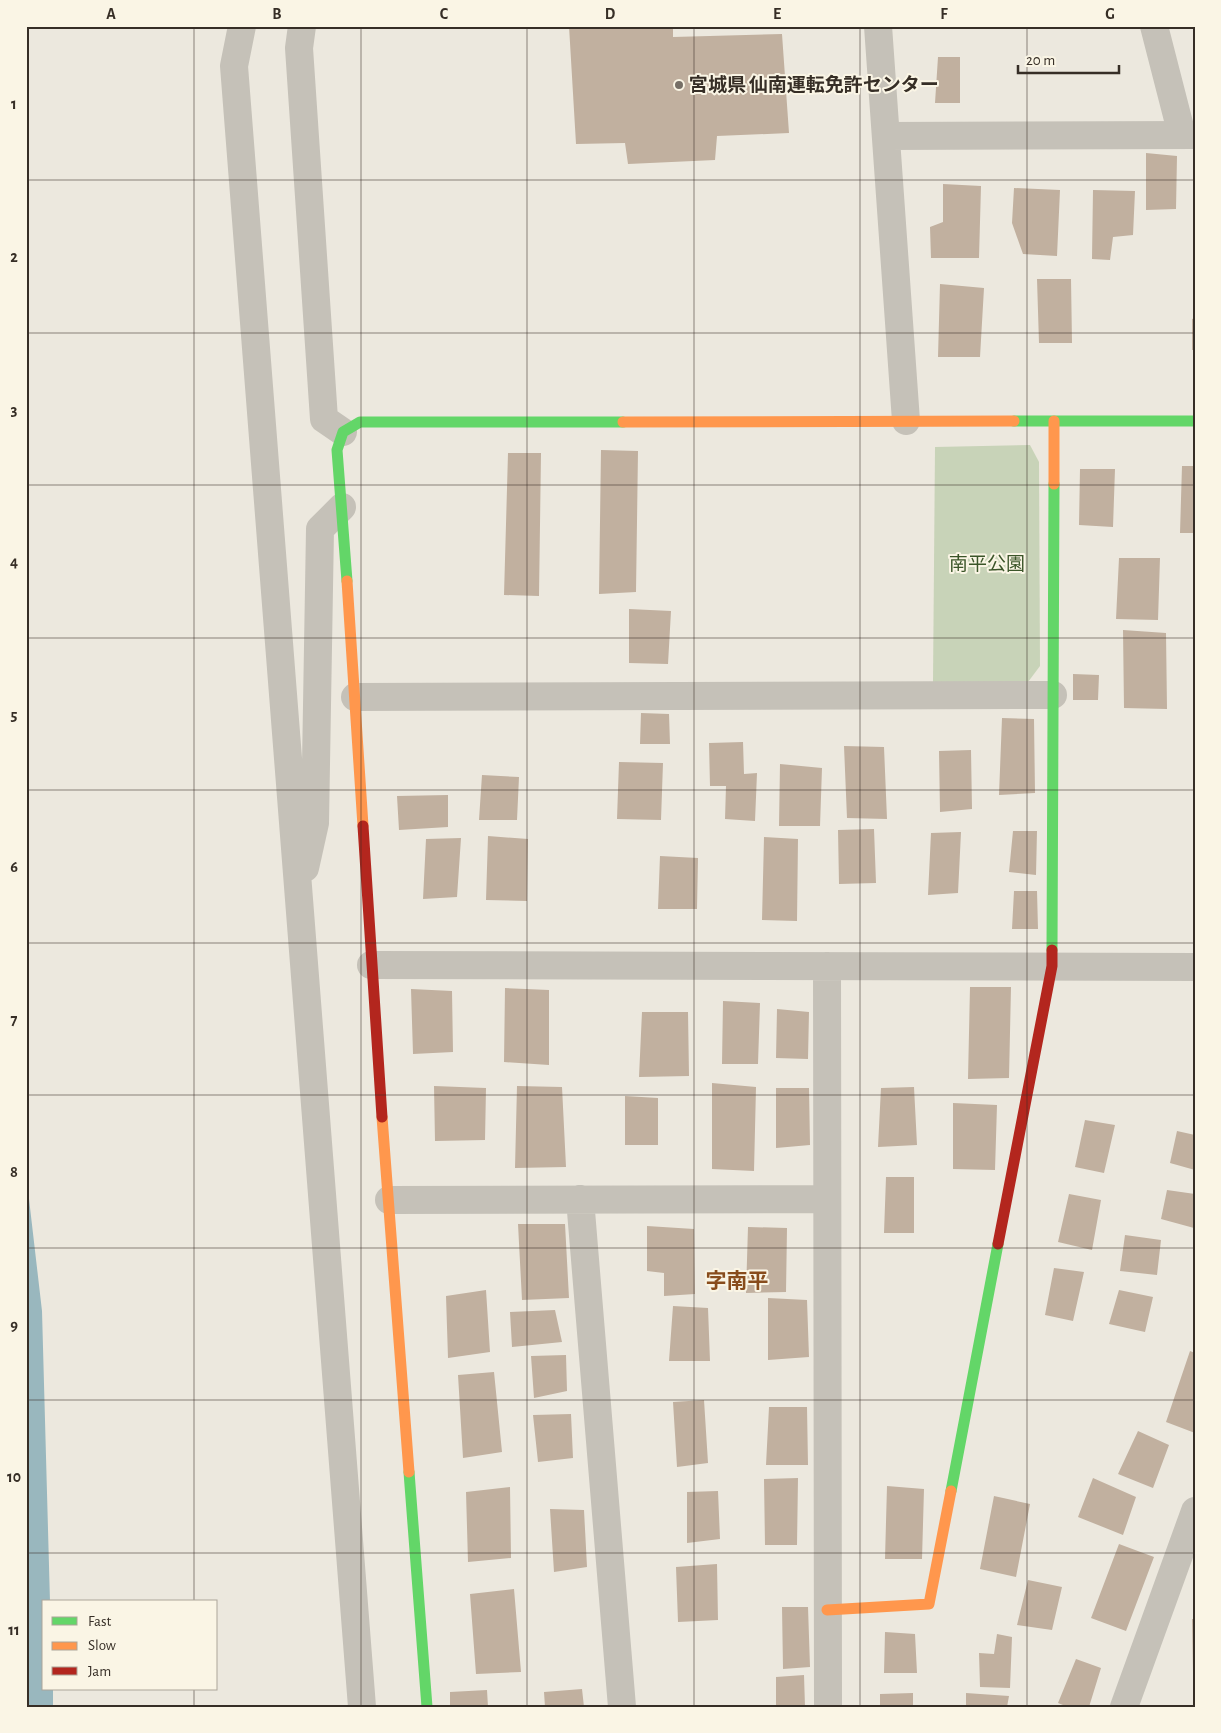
<svg xmlns="http://www.w3.org/2000/svg" width="1221" height="1733" font-family="'Alegreya Sans','Noto Sans JP',sans-serif">
	<style>
		.green { fill: #c8d3b8 }
		.water { fill: #99b7be }
		.building { fill: #c1b09f }
		.lines { fill: none; stroke-linecap: round; stroke-linejoin: round }
		.street { stroke: #c5c1b8; stroke-width: 28 }
		.fast { stroke: #63d668; stroke-width: 11 }
		.slow { stroke: #ff974d; stroke-width: 11 }
		.jam { stroke: #b3261e; stroke-width: 11 }
		.grid { fill: none; stroke: #362e26; stroke-width: 1; stroke-opacity: 0.55 }
		.poi-dot { fill: #766f66; stroke: #faf5e5; stroke-width: 2 }
		.labels { text-anchor: middle; dominant-baseline: central; stroke-width: 4; stroke-linejoin: round; paint-order: stroke }
		.poi-label { font-size: 19px; font-weight: bold; fill: #362e26; stroke: #faf5e5; text-anchor: start }
		.park-label { font-size: 19px; fill: #3b5529; stroke: #faf5e5 }
		.quarter-label { font-size: 21px; font-weight: bold; fill: #884c1c; stroke: #faf5e5 }
		.neatline { fill: none; stroke: #362e26; stroke-width: 2 }
		.grid-label { font-size: 16px; text-anchor: middle; font-weight: bold; fill: #362e26 }
	</style>
	<rect width="100%" height="100%" fill="#ece8de"/>
	<!-- green -->
	<path class="green" d="M1030 445 1039 462 1040 666 1028 682H933L935 447Z"/>
	<!-- water -->
	<path class="water" d="M26 1173 42 1311 50 1602H44V1689H53V1707H26Z"/>
	<!-- building -->
	<path class="building" d="M569 26H673V37L782 34 789 133 717 136 715 160 628 164 625 143 576 144Z
		M938 57H960V103H935Z
		M1146 153 1177 156 1176 209 1146 210Z
		M943 184 981 186 979 258H931L930 227 943 222Z
		M1014 188 1060 190 1057 256 1023 254 1012 223Z
		M1093 190 1135 191 1133 235 1113 237 1110 260 1092 259Z
		M1037 279H1071L1072 343H1039Z
		M940 284 984 288 980 357H938Z
		M1195 318V350H1192V319Z
		M601 450 638 451 636 592 599 594Z
		M508 453H541L539 596 504 595Z
		M1182 466H1195V533H1180Z
		M1080 469H1115L1113 527 1079 525Z
		M1119 558H1160L1158 620 1116 619Z
		M629 609 671 611 668 664 629 663Z
		M1123 630 1166 633 1167 709 1124 708Z
		M1073 674 1099 675 1098 700H1073Z
		M641 713 669 714 670 744H640Z
		M1002 718 1034 719 1035 793 999 795Z
		M743 742 744 774 757 773 755 821 725 819 726 786H710L709 743Z
		M844 746 884 747 887 819 847 818Z
		M971 750 972 809 940 812 939 751Z
		M619 762 663 763 661 820 617 819Z
		M780 764 822 768 820 826H779Z
		M482 775 519 777 517 820H479Z
		M448 795V827L399 830 397 796Z
		M874 829 876 883 839 884 838 830Z
		M1013 831H1037L1036 875 1009 872Z
		M961 832 958 893 928 895 931 833Z
		M488 836 528 839 527 901 486 900Z
		M764 837 798 839 797 921 762 920Z
		M461 838 457 897 423 899 426 839Z
		M660 856 698 858 697 909H658Z
		M1014 891H1037L1038 929H1012Z
		M970 987H1011L1009 1078 968 1079Z
		M505 988 549 990V1065L504 1062Z
		M411 989 452 991 453 1052 413 1054Z
		M723 1001 760 1003 758 1064H722Z
		M777 1009 809 1012 808 1059 776 1058Z
		M642 1012H688L689 1076 639 1077Z
		M712 1083 756 1087 754 1171 712 1169Z
		M434 1086 486 1088 485 1140 435 1141Z
		M517 1086 562 1087 566 1167 515 1168Z
		M914 1087 917 1145 878 1147 881 1088Z
		M776 1088H809L810 1145 776 1148Z
		M625 1096 658 1098V1145H625Z
		M953 1103 997 1105 995 1170 953 1169Z
		M1085 1120 1115 1125 1104 1173 1075 1167Z
		M1177 1131 1195 1135V1170L1170 1163Z
		M886 1177H914V1233H884Z
		M1167 1190 1195 1194 1194 1228 1161 1219Z
		M1069 1194 1101 1200 1092 1250 1058 1242Z
		M518 1224H565L569 1298 522 1300Z
		M647 1226 694 1229 695 1294 664 1296V1273L647 1271Z
		M748 1227 787 1228 786 1292 746 1293Z
		M1125 1235 1161 1240 1157 1275 1120 1271Z
		M1054 1268 1084 1272 1073 1321 1045 1315Z
		M486 1290 490 1352 448 1358 446 1296Z
		M1119 1290 1153 1297 1145 1332 1109 1324Z
		M768 1298 807 1300 809 1357 768 1360Z
		M673 1306 708 1308 710 1361H669Z
		M555 1310 562 1342 512 1347 510 1312Z
		M1190 1351 1195 1353V1433L1166 1422Z
		M566 1355 567 1391 534 1398 531 1356Z
		M494 1372 502 1452 463 1458 458 1375Z
		M704 1400 708 1463 677 1467 673 1402Z
		M769 1407H807L808 1465H766Z
		M571 1414 573 1458 538 1462 533 1415Z
		M1138 1431 1169 1445 1153 1488 1118 1474Z
		M798 1478 797 1545H765L764 1479Z
		M1093 1478 1136 1497 1123 1535 1078 1517Z
		M887 1486 924 1489 922 1559H885Z
		M510 1487 511 1558 468 1562 466 1492Z
		M718 1491 720 1539 687 1543V1492Z
		M994 1496 1030 1504 1016 1577 980 1569Z
		M550 1509 584 1510 587 1567 554 1572Z
		M1119 1544 1154 1557 1126 1631 1091 1618Z
		M717 1564 718 1620 678 1622 676 1567Z
		M1028 1580 1062 1587 1052 1630 1017 1625Z
		M514 1589 521 1672 476 1674 470 1594Z
		M782 1607H808L810 1667 783 1669Z
		M1192 1619H1195V1672H1193Z
		M885 1632 915 1634 917 1673H884Z
		M997 1634 1012 1637 1010 1688 980 1687 979 1653 994 1654Z
		M1076 1659 1101 1668 1089 1707H1068L1058 1703Z
		M804 1675 805 1707H776V1677Z
		M582 1689 584 1707H545L544 1692Z
		M487 1690 488 1707H450V1692Z
		M913 1693V1707H880V1694Z
		M966 1693 1009 1696 1007 1707H966Z"/>
	<g class="lines">
		<!-- street -->
		<path class="street" d="M242 26 234 66 362 1707
			M302 26 299 48 324 419 343 432
			M878 26 906 421
			M1154 26 1182 135
			M886 136 1195 135
			M355 697 1053 695
			M305 868 315 823 320 529 342 507
			M371 965 1195 967
			M827 966 828 1707
			M580 1199 622 1707
			M389 1200 827 1199
			M1124 1707 1195 1511"/>
		<!-- fast -->
		<path class="fast" d="M1014 421H1195
			M347 581 337 450 343 432 360 422H623
			M1052 950 1054 484
			M409 1472 427 1707
			M951 1491 998 1244"/>
		<!-- slow -->
		<path class="slow" d="M623 422 1014 421
			M1054 484V421
			M347 581 363 826
			M382 1117 409 1472
			M827 1610 929 1604 951 1491"/>
		<!-- jam -->
		<path class="jam" d="M363 826 382 1117
			M998 1244 1052 966V950"/>
	</g>
	<!-- grid -->
	<path class="grid" d="M194 26V1602M361 26V1707M527 26V1707M694 26V1707M860 26V1707M1027 26V1707M26 180H1195M26 333H1195M26 485H1195M26 638H1195M26 790H1195M26 943H1195M26 1095H1195M26 1248H1195M26 1400H1195M26 1553H1195M194 1689V1707"/>
	<!-- markers -->
	<circle class="poi-dot" cx="679" cy="85" r="5"/>
	<g class="labels">
		<!-- poi labels -->
		<g class="poi-label">
			<text x="689" y="85">宮城県 仙南運転免許センター</text>
		</g>
		<!-- park labels -->
		<g class="park-label">
			<text x="987" y="564">南平公園</text>
		</g>
		<!-- quarter labels -->
		<g class="quarter-label">
			<text x="737" y="1281">字南平</text>
		</g>
	</g>
	<!-- border -->
	<rect width="1221" height="1733" fill="none" stroke="#faf5e5" stroke-width="55"/>
	<!-- legend -->
	<rect x="42" y="1600" width="175" height="90" fill="#faf5e5" stroke="#aca599"/>
	<rect x="52" y="1617" width="25" height="8" fill="#63d668" stroke="#aca599"/>
	<text x="88" y="1626" font-size="15" fill="#362e26">Fast</text>
	<rect x="52" y="1642" width="25" height="8" fill="#ff974d" stroke="#aca599"/>
	<text x="88" y="1650" font-size="15" fill="#362e26">Slow</text>
	<rect x="52" y="1667" width="25" height="8" fill="#b3261e" stroke="#aca599"/>
	<text x="88" y="1676" font-size="15" fill="#362e26">Jam</text>
	<!-- scale -->
	<path d="M1018 65v8h101v-8" fill="none" stroke="#362e26" stroke-width="2.5"/>
	<text x="1026" y="65" font-size="15" fill="#362e26" stroke="#faf5e5" stroke-width="4" paint-order="stroke">20 m</text>
	<rect x="28" y="28" width="1166" height="1678" class="neatline"/>
	<g class="grid-label">
		<text x="111" y="19">A</text>
		<text x="277" y="19">B</text>
		<text x="444" y="19">C</text>
		<text x="610" y="19">D</text>
		<text x="777" y="19">E</text>
		<text x="944" y="19">F</text>
		<text x="1110" y="19">G</text>
		<text x="14" y="109">1</text>
		<text x="14" y="262">2</text>
		<text x="14" y="415">3</text>
		<text x="14" y="567">4</text>
		<text x="14" y="720">5</text>
		<text x="14" y="872">6</text>
		<text x="14" y="1025">7</text>
		<text x="14" y="1177">8</text>
		<text x="14" y="1330">9</text>
		<text x="14" y="1482">10</text>
		<text x="14" y="1635">11</text>
	</g>
</svg>
